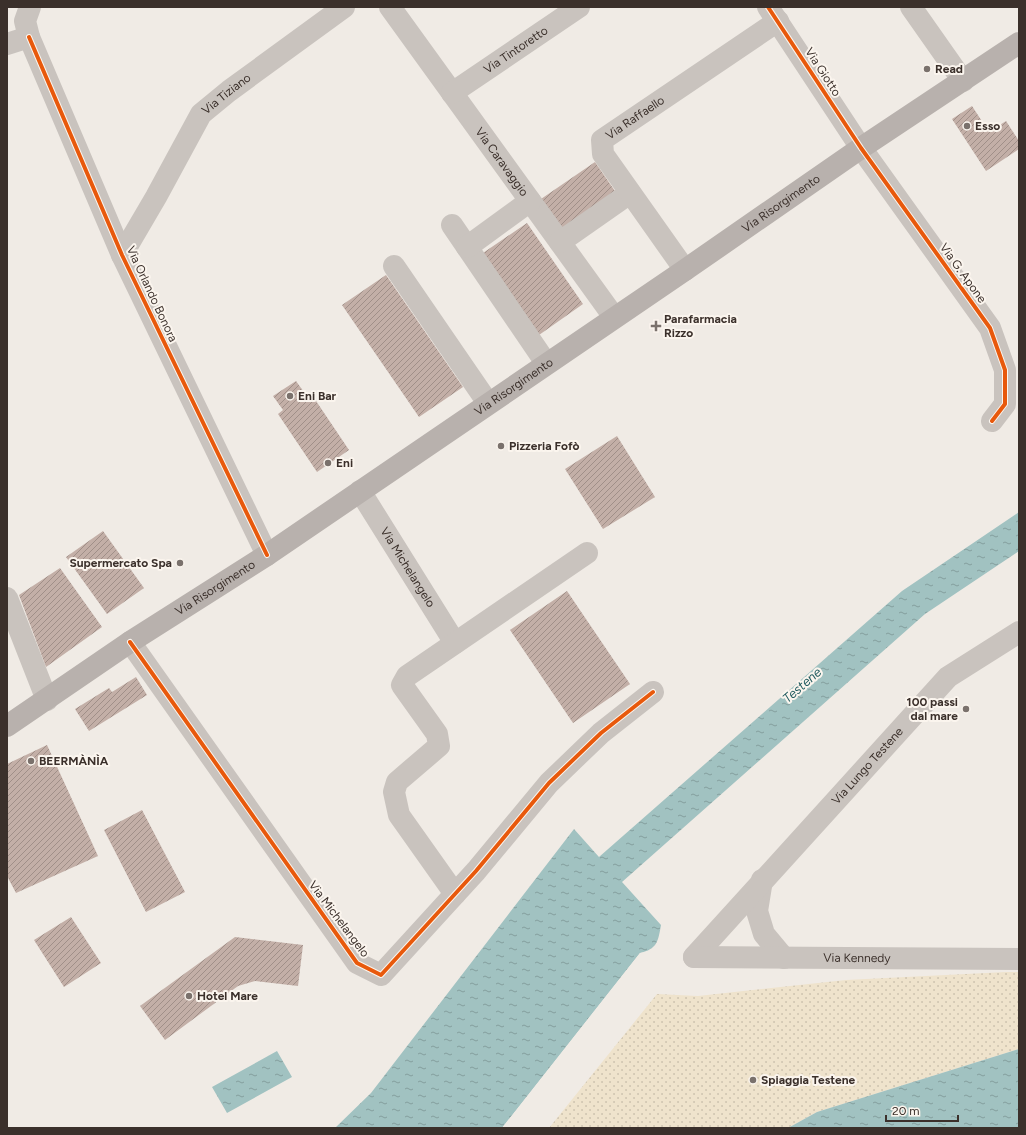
<svg xmlns="http://www.w3.org/2000/svg" width="1026" height="1135" font-family="Figtree,sans-serif">
	<style>
		.sand { fill: url(#sand-dots) }
		.water { fill: url(#water-ripples) }
		.pier { fill: #f0ebe5 }
		.building { fill: url(#building-hatch) }
		.lines { fill: none; stroke-linecap: round; stroke-linejoin: round }
		.minor { stroke: #c9c3be; stroke-width: 22 }
		.major { stroke: #b8b1ad; stroke-width: 22 }
		.cycleway-casing { stroke: #fbf5ee; stroke-width: 6 }
		.cycleway { stroke: #e8590c; stroke-width: 4 }
		.poi-dot { fill: #7a716c; stroke: #fbf5ee; stroke-width: 1.5 }
		.labels { text-anchor: middle; dominant-baseline: central; stroke-width: 4; stroke-linejoin: round; paint-order: stroke }
		.street-label { font-size: 12px; fill: #3b302b; stroke: #fbf5ee }
		.poi-label { font-size: 12px; font-weight: bold; fill: #3b302b; stroke: #fbf5ee; text-anchor: start }
		.water-label { font-size: 13px; font-style: italic; fill: #1f5a5e; stroke: #fbf5ee }
	</style>
	<defs>
		<pattern id="sand-dots" width="8" height="8" patternUnits="userSpaceOnUse"><rect width="8" height="8" fill="#efe3cc"/><path d="M2 2h.1M6 6h.1" fill="none" stroke="#cec3af" stroke-width="1.8" stroke-linecap="round"/></pattern>
		<pattern id="water-ripples" width="26" height="14" patternUnits="userSpaceOnUse"><rect width="26" height="14" fill="#a1c2c1"/><path d="M2 4q2-2 4 0t4 0M15 11q2-2 4 0t4 0" fill="none" stroke="#849e9d"/></pattern>
		<pattern id="building-hatch" width="6" height="6" patternUnits="userSpaceOnUse"><rect width="6" height="6" fill="#c3afa7"/><path d="M-1 1l2-2M0 6l6-6M5 7l2-2" fill="none" stroke="#a08f88"/></pattern>
	</defs>
	<rect width="100%" height="100%" fill="#f0ebe5"/>
	<!-- sand -->
	<path class="sand" d="M1006 972H1019V1049L817 1112 788 1128H549L657 994 698 996 846 980Z"/>
	<!-- water -->
	<path class="water" d="M1019 512V551L925 614 622 882 661 925C658 942 657 949 640 953L502 1128H335L371 1093 574 829 599 857 902 591Z
		M1019 1049V1128H788L817 1112Z
		M277 1051 292 1077 227 1113 212 1087Z"/>
	<!-- pier -->
	<path class="pier" d="M651 951V952L641 955 505 1128H502L640 953Z"/>
	<!-- building -->
	<path class="building" d="M972 106 989 132 1006 121 1019 141V149L986 171 952 119Z
		M595 162 617 194 564 232 541 199Z
		M527 223 583 304 539 335 483 253Z
		M386 275 463 387 419 417 342 305Z
		M296 381 306 395 310 392 349 450 317 472 278 414 283 410 273 396Z
		M617 436 655 497 603 529 565 469Z
		M103 531 144 588 107 614 66 557Z
		M60 568 102 627 46 667 19 595Z
		M567 591 630 684 573 723 510 630Z
		M136 677 147 695 89 731 75 709 109 688 112 692Z
		M47 745 98 856 16 893 7 876V764Z
		M142 810 185 892 146 912 104 830Z
		M71 917 101 963 64 987 34 940Z
		M235 937 303 945 298 986 255 981 238 986 165 1040 140 1006Z"/>
	<g class="lines">
		<!-- minor -->
		<g class="minor">
			<path id="s1" d="M390 7 614 317"/>
			<path d="M768 7 861 148 990 328 1005 370V404L992 421"/>
			<path d="M911 7 963 81"/>
			<path d="M29 37 122 255 267 555"/>
			<path d="M7 44 29 37 25 21 30 7"/>
			<path id="s2" d="M452 93 579 7"/>
			<path d="M452 225 546 363"/>
			<path d="M560 242 630 193"/>
			<path d="M467 247 530 201"/>
			<path id="s3" d="M122 255 156 197 201 114 229 91 344 7"/>
			<path d="M394 266 488 403"/>
			<path id="s4" d="M685 270 603 154 602 140 778 21"/>
			<path id="s5" d="M360 491 455 643"/>
			<path d="M7 598 47 700"/>
			<path d="M130 642 357 963 381 975 476 871 549 783 601 733 653 692"/>
			<path d="M762 880 757 911 764 934 784 958"/>
			<path d="M455 894 399 815 394 792 397 782 439 746 437 734 402 685 407 676 587 553"/>
			<path id="s6" d="M694 957 948 677 1019 632"/>
			<path id="s7" d="M694 957 1019 959"/>
		</g>
		<!-- major -->
		<path class="major" id="s8" d="M7 726 130 642 267 555 685 270 861 148 1019 43"/>
		<!-- cycleway casing -->
		<g class="cycleway-casing">
			<path id="cycleway" d="M768 7 861 148 990 328 1005 370V404L992 421
				M29 37 122 255 267 555
				M130 642 357 963 381 975 476 871 549 783 601 733 653 692"/>
		</g>
		<!-- cycleway -->
		<use href="#cycleway" class="cycleway"/>
	</g>
	<!-- markers -->
	<g class="poi-dot">
		<circle cx="927" cy="69" r="4"/>
		<circle cx="967" cy="126" r="4"/>
		<path d="M654 320h4v4h4v4h-4v4h-4v-4h-4v-4h4z"/>
		<circle cx="290" cy="396" r="4"/>
		<circle cx="501" cy="446" r="4"/>
		<circle cx="328" cy="463" r="4"/>
		<circle cx="180" cy="563" r="4"/>
		<circle cx="966" cy="709" r="4"/>
		<circle cx="31" cy="761" r="4"/>
		<circle cx="189" cy="996" r="4"/>
		<circle cx="753" cy="1080" r="4"/>
	</g>
	<g class="labels">
		<!-- street labels -->
		<g class="street-label">
			<text stroke="none"><textPath href="#s2" startOffset="77">Via Tintoretto</textPath></text>
			<text transform="translate(823 72) rotate(57)">Via Giotto</text>
			<text stroke="none"><textPath href="#s3" startOffset="194">Via Tiziano</textPath></text>
			<text stroke="none"><textPath href="#s4" startOffset="196">Via Raffaello</textPath></text>
			<text stroke="none"><textPath href="#s1" startOffset="191">Via Caravaggio</textPath></text>
			<text stroke="none"><textPath href="#s8" startOffset="934">Via Risorgimento</textPath></text>
			<text transform="translate(963 273) rotate(54)">Via G. Apone</text>
			<text transform="translate(152 294) rotate(65)">Via Orlando Bonora</text>
			<text stroke="none"><textPath href="#s8" startOffset="610">Via Risorgimento</textPath></text>
			<text stroke="none"><textPath href="#s5" startOffset="90">Via Michelangelo</textPath></text>
			<text stroke="none"><textPath href="#s8" startOffset="250">Via Risorgimento</textPath></text>
			<text stroke="none"><textPath href="#s6" startOffset="258">Via Lungo Testene</textPath></text>
			<text transform="translate(339 919) rotate(53)">Via Michelangelo</text>
			<text stroke="none"><textPath href="#s7" startOffset="163">Via Kennedy</textPath></text>
		</g>
		<!-- poi labels -->
		<g class="poi-label">
			<text x="935" y="69">Read</text>
			<text x="975" y="126">Esso</text>
			<text x="664" y="319">Parafarmacia<tspan x="664" dy="14">Rizzo</tspan></text>
			<text x="298" y="396">Eni Bar</text>
			<text x="509" y="446">Pizzeria Fofò</text>
			<text x="336" y="463">Eni</text>
			<text x="172" y="563" text-anchor="end">Supermercato Spa</text>
			<text x="958" y="702" text-anchor="end">100 passi<tspan x="958" dy="14">dal mare</tspan></text>
			<text x="39" y="761">BEERMÀNÌA</text>
			<text x="197" y="996">Hotel Mare</text>
			<text x="761" y="1080">Spiaggia Testene</text>
		</g>
		<!-- water labels -->
		<g class="water-label">
			<text transform="translate(802 685) rotate(-41)">Testene</text>
		</g>
	</g>
	<!-- border -->
	<rect width="1026" height="1135" fill="none" stroke="#3b302b" stroke-width="16"/>
	<!-- scale -->
	<path d="M886 1115v6h72v-6" fill="none" stroke="#3b302b" stroke-width="2"/>
	<text x="892" y="1115" font-size="12" fill="#3b302b" stroke="#fbf5ee" stroke-width="3" paint-order="stroke">20 m</text>
</svg>
